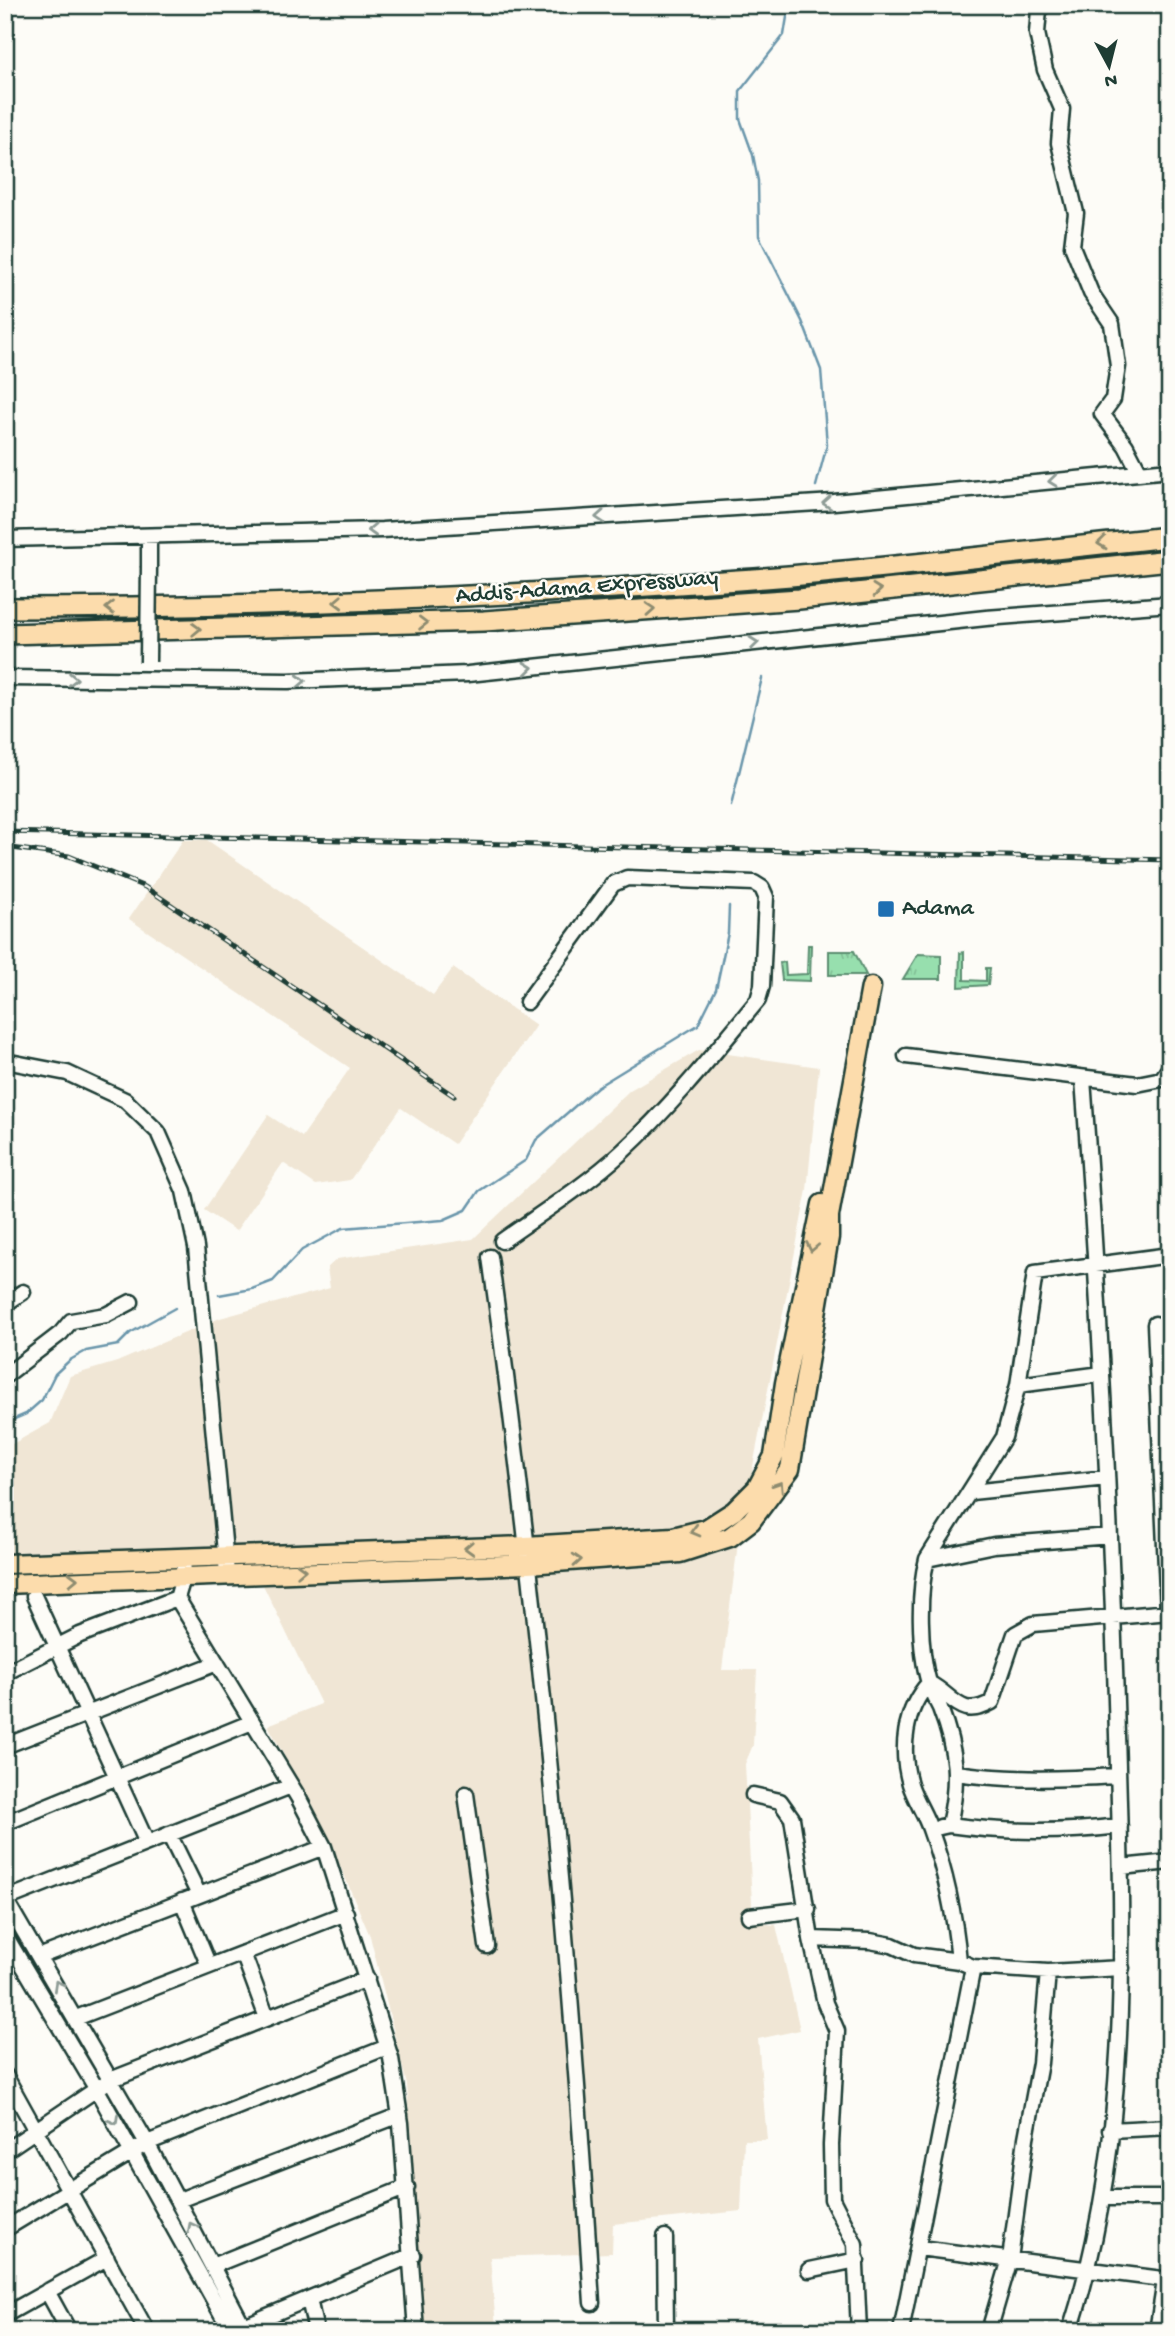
<svg xmlns="http://www.w3.org/2000/svg" width="1175" height="2336" font-family="'Gochi Hand',sans-serif">
	<style>
		.built { fill: #f0e6d5 }
		.grass { fill: url(#grass-tufts); stroke: #5b8e71; stroke-width: 2 }
		.lines { fill: none; stroke-linecap: round; stroke-linejoin: round }
		.stream { stroke: #6b96ab; stroke-width: 2.5 }
		.minor-casing { stroke: #1f3d34; stroke-width: 19 }
		.major-casing { stroke: #1f3d34; stroke-width: 23 }
		.highway-casing { stroke: #1f3d34; stroke-width: 24 }
		.minor { stroke: #fdfcf7; stroke-width: 14 }
		.major { stroke: #fcdcac; stroke-width: 18 }
		.highway { stroke: #fcdcac; stroke-width: 19 }
		.rail-casing { stroke: #1f3d34; stroke-width: 5 }
		.rail { stroke: #fdfcf7; stroke-width: 2.5; stroke-dasharray: 8; stroke-linecap: butt }
		.minor-bridge-casing { stroke: #1f3d34; stroke-width: 19; stroke-linecap: butt }
		.minor-bridge { stroke: #fdfcf7; stroke-width: 14 }
		.oneway { stroke: #8e9c96 }
		.oneway2 { stroke: #8e8c70 }
		.poi-dot { fill: #1f6fb2; stroke: #fdfcf7; stroke-width: 2.5 }
		.labels { text-anchor: middle; dominant-baseline: central; stroke-width: 5; stroke-linejoin: round; paint-order: stroke }
		.street-label { font-size: 24px; fill: #1f3d34; stroke: #fdfcf7 }
		.poi-label { font-size: 24px; fill: #1f3d34; stroke: #fdfcf7; text-anchor: start }
	</style>
	<defs>
		<pattern id="grass-tufts" width="24" height="20" patternUnits="userSpaceOnUse" patternTransform="scale(1.75)"><rect width="24" height="20" fill="#97dfae"/><path d="M3 7l-1-3M5 7V3M7 7l1-3M15 17l-1-3M17 17v-4M19 17l1-3" fill="none" stroke="#82c096"/></pattern>
	</defs>
	<rect width="100%" height="100%" fill="#fdfcf7"/>
	<filter id="ink" filterUnits="userSpaceOnUse"><feTurbulence type="fractalNoise" baseFrequency=".0143" numOctaves="2"/><feDisplacementMap in="SourceGraphic" scale="14" xChannelSelector="R" yChannelSelector="G"/><feConvolveMatrix kernelMatrix="1 2 1 2 8 2 1 2 1" color-interpolation-filters="sRGB"/></filter>
	<g filter="url(#ink)">
		<!-- built -->
		<path class="built" d="M183 840H207L433 995 453 968 536 1025 454 1144 401 1108 350 1180 316 1185 283 1163 236 1231 204 1210 268 1115 302 1137 350 1068 129 919Z
			M699 1050 819 1067 807 1190 738 1543 722 1670H757L753 1745 745 1764 753 1923 776 1925 800 2030 758 2039 767 2140H744L741 2211 613 2224 612 2253 490 2257 496 2327 422 2331 407 2085 370 1936 330 1842 268 1725 321 1704 244 1546 5 1555V1448L50 1423 70 1376 117 1362 220 1318 330 1288 327 1268 337 1259 473 1239 630 1090Z"/>
		<!-- grass -->
		<path class="grass" d="M808 945H811L810 981 782 980 780 963 785 962 786 975 807 974Z
			M829 951H854L866 975H829Z
			M964 952V980L986 981V968H990L988 985 959 987 960 953Z
			M918 954 941 955V979H903Z"/>
		<g class="lines">
			<!-- stream -->
			<path class="stream" d="M789 5 784 35 740 91V119L753 155 758 181 759 236 802 321 821 370 827 445 816 486
				M731 806 762 678
				M219 1295 252 1289 273 1281 302 1250 343 1228 443 1220 466 1210 479 1191 526 1160 536 1140 597 1087 698 1025 716 989 728 933 729 906
				M5 1423 26 1414 42 1400 55 1374 70 1360 86 1351 118 1345 130 1333 175 1308"/>
			<!-- minor casing -->
			<g class="minor-casing">
				<path id="minor" d="M1044 5 1039 10 1037 33 1045 70 1062 109 1059 143 1076 213 1072 246 1091 293 1112 324 1118 366 1113 399 1102 414 1126 446 1140 473
					M5 539 382 530 834 502 1170 470
					M149 566V536
					M5 678 288 681 468 674 986 618 1170 604
					M906 1056 1137 1084 1162 1079 1170 1067
					M5 1061 67 1073 125 1100 158 1132 184 1191 196 1247 227 1573
					M502 1241C543 1212 585 1186 622 1152 672 1106 715 1052 758 1000L762 986 766 897 762 888 754 883 627 878 613 884 527 1002
					M490 1257C539 1604 570 1954 592 2303
					M5 1304 23 1292
					M1155 1324 1168 1613
					M5 1376 61 1333 71 1321 106 1315 131 1302
					M1018 1385 1102 1374
					M971 1492 1107 1478
					M183 1558 184 1575 177 1598 298 1797 324 1847 391 2058 401 2123 416 2331
					M927 1559 994 1545 1110 1536
					M34 1596 147 1843
					M5 1673 80 1635 177 1598
					M5 1746 217 1663
					M956 1773C1011 1781 1063 1779 1118 1776
					M466 1794 487 1946
					M753 1795 780 1801 792 1818 811 1939 825 2003 837 2031 831 2145 832 2199 855 2244 859 2331
					M5 1823 252 1722
					M949 1825C959 1780 957 1752 940 1708 936 1700 931 1692 929 1683 919 1650 918 1592 927 1559L1004 1437 1018 1385 1035 1273 1170 1255
					M940 1827 949 1825C1007 1833 1061 1833 1120 1826
					M169 1834 199 1895
					M1121 1867 1170 1862
					M5 1899 147 2143 246 2331
					M6 1899 291 1786
					M182 1901 209 1966
					M749 1916 808 1909
					M5 1935 96 2088 231 2331
					M811 1939 870 1941 892 1945 914 1955 959 1961 973 1967 1048 1972 1122 1968
					M243 1953 267 2018
					M41 1956 324 1847
					M959 1961C955 1917 945 1870 930 1829 925 1814 915 1800 910 1784 900 1750 904 1710 929 1683 955 1697 960 1720 992 1702L1015 1634 1033 1624 1170 1612
					M76 2018 346 1913
					M5 2075 147 2331
					M1110 2130 1170 2127
					M5 2151 110 2080 367 1979
					M1103 2198H1170
					M179 2200 400 2115
					M5 2229 147 2143 387 2047
					M665 2237 666 2331
					M919 2248 1170 2280
					M212 2266 407 2187
					M809 2270 857 2260
					M47 2291 69 2331
					M309 2299 316 2331
					M5 2315 107 2258
					M244 2326 413 2255
					M901 2331 973 1967
					M989 2331 1010 2259 1026 2138 1040 2063 1048 1972
					M1070 2331C1132 2139 1123 1934 1117 1735 1111 1516 1099 1297 1083 1079
					M1157 2331 1165 2281"/>
			</g>
			<!-- major casing -->
			<g class="major-casing">
				<path id="major" d="M5 1564 526 1546 673 1537 706 1529 734 1511 757 1488 774 1456 785 1383 822 1204
					M5 1584 528 1564 680 1553 730 1537 751 1521 790 1469 829 1237V1216L871 987"/>
			</g>
			<!-- highway casing -->
			<g class="highway-casing">
				<path id="highway" d="M5 608C250 608 494 597 738 580 882 570 1026 551 1170 537
					M5 634 484 621 799 599 1170 560"/>
			</g>
			<!-- minor -->
			<use href="#minor" class="minor"/>
			<!-- major -->
			<use href="#major" class="major"/>
			<!-- highway -->
			<use href="#highway" class="highway"/>
			<!-- rail casing -->
			<g class="rail-casing">
				<path id="rail" d="M5 832 1170 860
					M5 847 69 856 145 887 454 1096"/>
			</g>
			<!-- rail -->
			<use href="#rail" class="rail"/>
			<!-- minor-bridge casing -->
			<g class="minor-bridge-casing">
				<path id="minor-bridge" d="M148 662 149 566"/>
			</g>
			<!-- minor-bridge -->
			<use href="#minor-bridge" class="minor-bridge"/>
		</g>
		<!-- one-way arrows -->
		<defs><path id="oneway-chevron" d="M-2-3.5L2.5 0L-2 3.5" fill="none" stroke-width="1.6" stroke-linecap="round" stroke-linejoin="round" transform="scale(1.75)"/></defs>
		<g class="oneway">
			<use href="#oneway-chevron" transform="translate(1053 481) rotate(174)"/>
			<use href="#oneway-chevron" transform="translate(827 503) rotate(176)"/>
			<use href="#oneway-chevron" transform="translate(600 517) rotate(176)"/>
			<use href="#oneway-chevron" transform="translate(372 530) rotate(178)"/>
			<use href="#oneway-chevron" transform="translate(754 643) rotate(-6)"/>
			<use href="#oneway-chevron" transform="translate(528 668) rotate(-6)"/>
			<use href="#oneway-chevron" transform="translate(73 679) rotate(1)"/>
			<use href="#oneway-chevron" transform="translate(301 681) rotate(-2)"/>
			<use href="#oneway-chevron" transform="translate(58 1985) rotate(-119)"/>
			<use href="#oneway-chevron" transform="translate(114 2120) rotate(61)"/>
			<use href="#oneway-chevron" transform="translate(192 2227) rotate(-117)"/>
		</g>
		<g class="oneway2">
			<use href="#oneway-chevron" transform="translate(1102 543) rotate(174)"/>
			<use href="#oneway-chevron" transform="translate(877 590) rotate(-6)"/>
			<use href="#oneway-chevron" transform="translate(338 602) rotate(178)"/>
			<use href="#oneway-chevron" transform="translate(110 608) rotate(180)"/>
			<use href="#oneway-chevron" transform="translate(650 609) rotate(-4)"/>
			<use href="#oneway-chevron" transform="translate(423 623) rotate(-1)"/>
			<use href="#oneway-chevron" transform="translate(196 629) rotate(-2)"/>
			<use href="#oneway-chevron" transform="translate(812 1247) rotate(101)"/>
			<use href="#oneway-chevron" transform="translate(779 1486) rotate(-57)"/>
			<use href="#oneway-chevron" transform="translate(695 1531) rotate(165)"/>
			<use href="#oneway-chevron" transform="translate(469 1548) rotate(178)"/>
			<use href="#oneway-chevron" transform="translate(577 1560) rotate(-4)"/>
			<use href="#oneway-chevron" transform="translate(301 1570) rotate(-2)"/>
			<use href="#oneway-chevron" transform="translate(73 1579) rotate(-2)"/>
		</g>
	</g>
	<!-- markers -->
	<rect class="poi-dot" x="877" y="900" width="18" height="18" rx="3.5"/>
	<g class="labels">
		<!-- street labels -->
		<g class="street-label">
			<text transform="translate(587 588) rotate(-4)">Addis-Adama Expressway</text>
		</g>
		<!-- poi labels -->
		<g class="poi-label">
			<text x="902" y="909">Adama</text>
		</g>
	</g>
	<!-- margin -->
	<rect width="1175" height="2336" fill="none" stroke="#fdfcf7" stroke-width="28"/>
	<rect x="14" y="14" width="1147" height="2308" fill="none" stroke="#1f3d34" stroke-width="2.5" filter="url(#ink)"/>
	<!-- north arrow -->
	<g transform="translate(1109 66) rotate(173)" stroke="#fdfcf7" stroke-width="5" paint-order="stroke">
	<path d="M0-5L12 26L0 18L-12 26Z" fill="#1f3d34"/>
	<text y="-10" font-size="19" font-weight="bold" text-anchor="middle" fill="#1f3d34">N</text>
	</g>
</svg>
